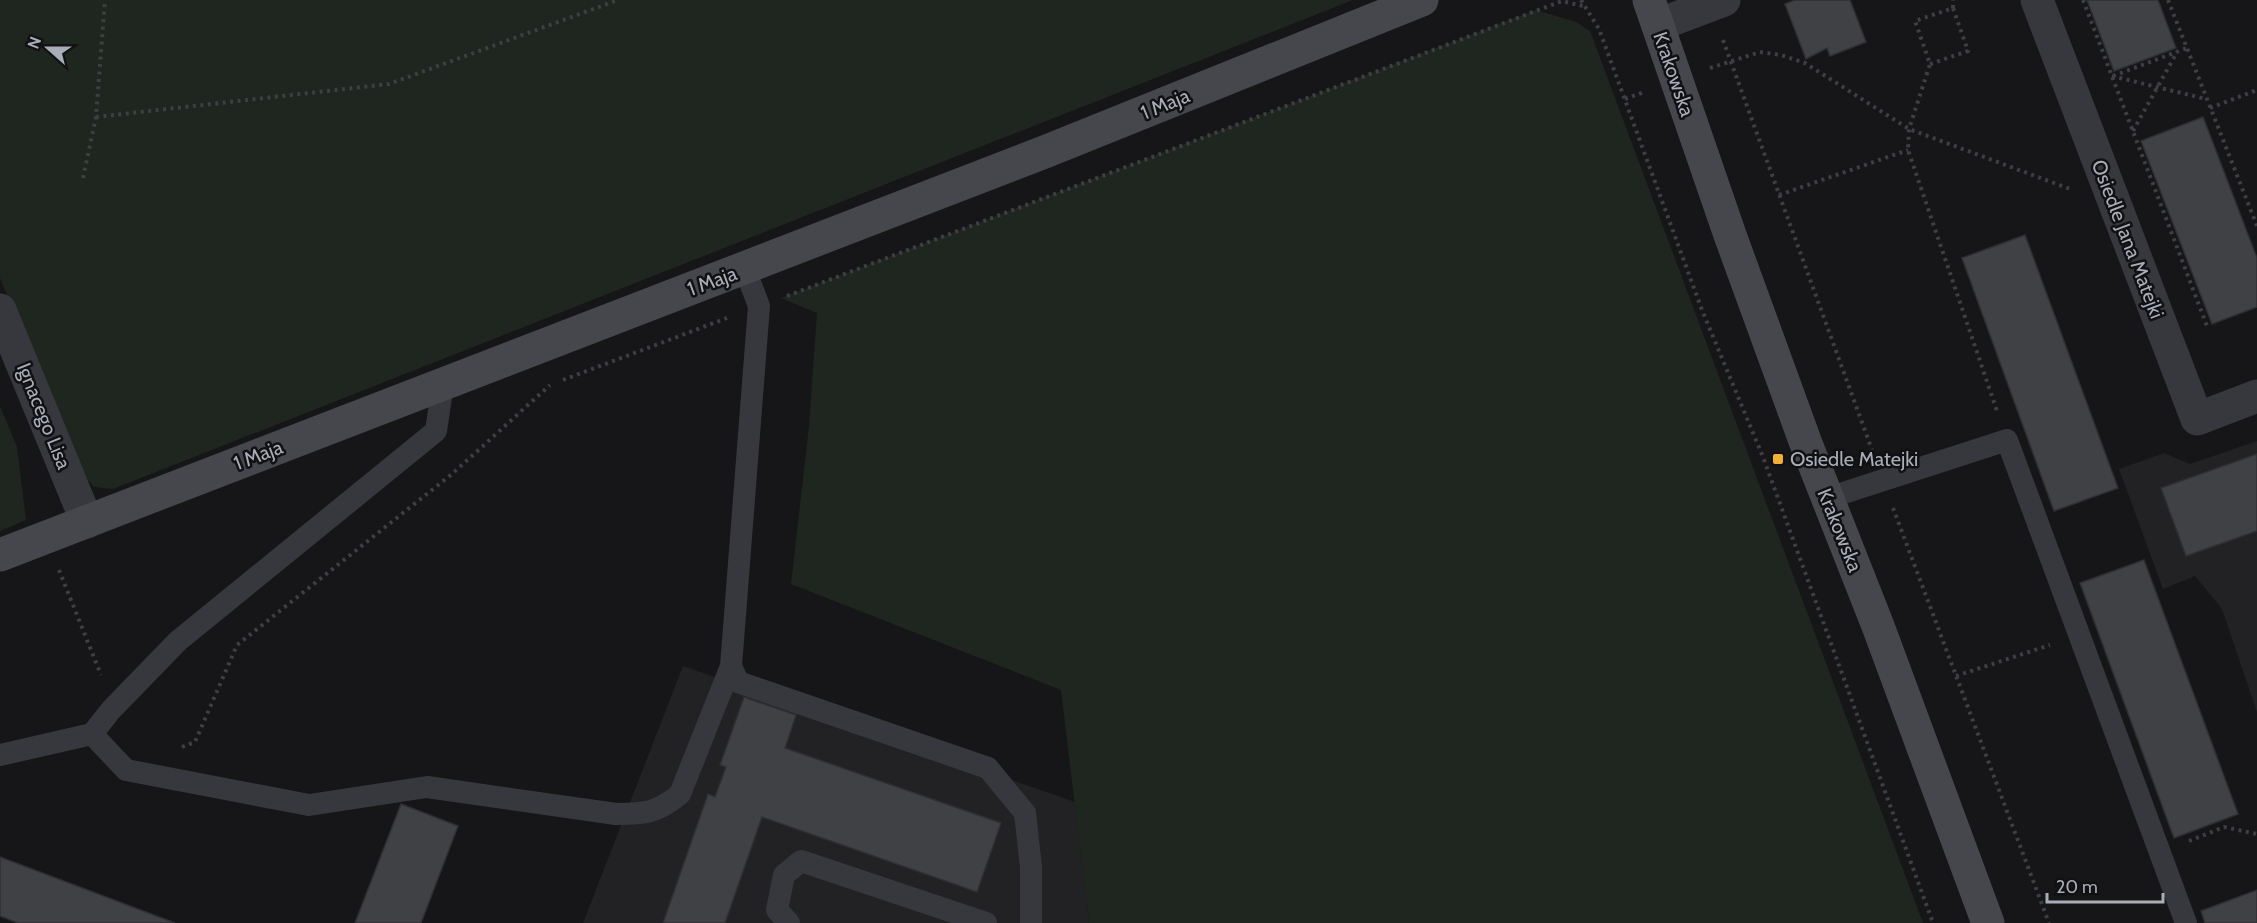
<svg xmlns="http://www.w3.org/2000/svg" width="2257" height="923" font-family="Cabin,sans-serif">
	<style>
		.built { fill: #222225 }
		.green { fill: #1e261f }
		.building { fill: #404145; stroke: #303034; stroke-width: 1.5 }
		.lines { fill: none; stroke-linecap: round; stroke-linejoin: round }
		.path { stroke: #3d3f44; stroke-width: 4; stroke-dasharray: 3 4.5; stroke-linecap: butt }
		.lane { stroke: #37383d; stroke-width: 22 }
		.street { stroke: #37383d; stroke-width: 33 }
		.secondary { stroke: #45474d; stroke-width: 33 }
		.poi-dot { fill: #f2b134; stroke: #111113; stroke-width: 2 }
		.labels { text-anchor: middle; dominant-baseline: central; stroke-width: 5; stroke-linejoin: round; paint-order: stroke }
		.street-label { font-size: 20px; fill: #a8adb8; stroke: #111113 }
		.poi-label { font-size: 20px; fill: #a8adb8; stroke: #111113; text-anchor: start }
	</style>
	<rect width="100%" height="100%" fill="#161618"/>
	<!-- built -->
	<path class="built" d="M2257 441V712L2222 609 2195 576 2163 589 2119 469 2164 453 2190 464Z
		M683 666 1075 802 1089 923H583Z"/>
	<!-- green -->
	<path class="green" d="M0 0H1353L113 489 94 487 80 471 0 278Z
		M1536 10 1576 22 1590 31 1923 923H1089L1061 690 791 584 809 426 817 313 781 298Z
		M0 406 17 447 26 520 0 531Z"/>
	<!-- building -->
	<path class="building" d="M1795 0H1850L1866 42 1830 56 1827 48 1806 59 1785 4Z
		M2087 0H2158L2176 48 2114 71Z
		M2203 117 2257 258V307L2212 324 2141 141Z
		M2025 235 2118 488 2054 511 1962 258Z
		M2257 454V531L2186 556 2161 488Z
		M2144 560 2238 814 2174 838 2080 583Z
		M744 697 796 715 785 748 1001 823 977 892 762 817 725 923H663L708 794 715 797 726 767 720 765Z
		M401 804 458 826 421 923H355Z
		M0 857 175 923H18L0 916Z
		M2257 890V923H2205L2201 911Z"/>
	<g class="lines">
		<!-- path -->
		<path class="path" d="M1581 0 1599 29 1702 310 1763 457 1933 923
			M2083 0 2207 326
			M2168 0 2257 226
			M1953 8V0
			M1723 40 1872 450
			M1930 64 1968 51 1953 8 1915 21 1930 64 1909 129 1908 150 1997 411
			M1710 68 1760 52 1781 55 1805 63 1909 129 2070 189
			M2112 76 2206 99
			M2113 76 2187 48
			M1625 99 1644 92
			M2210 108 2257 90
			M96 117 389 84 618 0
			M2133 131 2177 52
			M83 178 96 117 105 0
			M1779 195 1908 150
			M787 296 1562 1 1583 6
			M563 380 727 318
			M1893 508 2049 923
			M59 570 101 675
			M1956 676 2050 645
			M182 747 195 742 237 645 452 474 550 385
			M2189 841 2224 827 2257 834"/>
		<!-- lane -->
		<path class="lane" d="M1828 498 2007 440 2186 923
			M731 666 738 682 988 768 1025 813 1031 867V923
			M92 734 126 770 309 805 427 787 616 814C645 814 657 813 680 794L731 666 759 306 745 269
			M0 755 92 734 111 710 178 641 436 431 443 384
			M789 923 777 910 784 875 801 861 986 923"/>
		<!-- street -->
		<path class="street" d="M2037 0 2197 419 2257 396
			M1658 25 1724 0
			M0 310 87 522"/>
		<!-- secondary -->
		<path class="secondary" d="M1649 0 1730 235 1805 441 1878 626 1988 923
			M0 555 1047 151 1422 0"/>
	</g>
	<!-- markers -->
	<rect class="poi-dot" x="1772" y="453" width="12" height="12" rx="3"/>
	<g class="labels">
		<!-- street labels -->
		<g class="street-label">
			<text transform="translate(1674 74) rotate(71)">Krakowska</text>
			<text transform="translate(1165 104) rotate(-22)">1 Maja</text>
			<text transform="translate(2128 239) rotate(69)">Osiedle Jana Matejki</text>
			<text transform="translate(712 281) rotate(-20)">1 Maja</text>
			<text transform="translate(44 416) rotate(68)">Ignacego Lisa</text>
			<text transform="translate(258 455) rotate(-21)">1 Maja</text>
			<text transform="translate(1840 530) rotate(68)">Krakowska</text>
		</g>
		<!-- poi labels -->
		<g class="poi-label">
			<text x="1790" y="459">Osiedle Matejki</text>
		</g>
	</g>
	<!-- north arrow -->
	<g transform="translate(48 48) rotate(291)" stroke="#111113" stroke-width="4.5" paint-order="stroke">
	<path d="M0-4.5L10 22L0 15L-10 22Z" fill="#a8adb8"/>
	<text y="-9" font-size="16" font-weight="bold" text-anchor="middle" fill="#a8adb8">N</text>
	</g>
	<!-- scale -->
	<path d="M2047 893v9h116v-9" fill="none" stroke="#a8adb8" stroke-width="3"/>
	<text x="2056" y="893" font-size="18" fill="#a8adb8" stroke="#111113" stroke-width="4.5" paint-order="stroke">20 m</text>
</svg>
